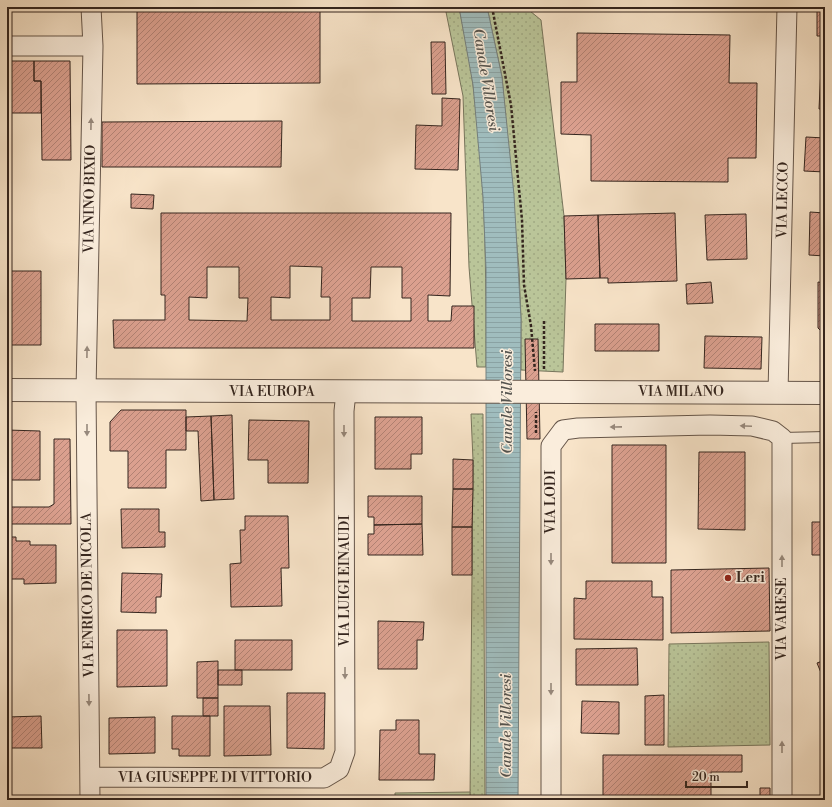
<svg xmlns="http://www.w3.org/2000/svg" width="832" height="807" font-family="'Libre Bodoni',serif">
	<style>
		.grass { fill: url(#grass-dots); stroke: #77755c }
		.garden { fill: #bac599; stroke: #77755c }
		.water { fill: url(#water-rules); stroke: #75807e }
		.building { fill: url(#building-hatch); stroke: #34251e; fill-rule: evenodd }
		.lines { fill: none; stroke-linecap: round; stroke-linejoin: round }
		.service-casing { stroke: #655549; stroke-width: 12 }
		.minor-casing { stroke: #655549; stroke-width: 21 }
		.tertiary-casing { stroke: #655549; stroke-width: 24 }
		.path { stroke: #34251e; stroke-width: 2.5; stroke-dasharray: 3 2; stroke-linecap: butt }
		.service { stroke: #faeddc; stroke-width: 10 }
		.minor { stroke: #faeddc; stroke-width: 19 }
		.tertiary { stroke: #faeddc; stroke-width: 22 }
		.oneway { fill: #97897d }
		.poi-dot { fill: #8f2418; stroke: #faeddc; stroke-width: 1.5 }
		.labels { text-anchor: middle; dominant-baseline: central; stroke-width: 3; stroke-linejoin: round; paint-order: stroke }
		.street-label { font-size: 14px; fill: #34251e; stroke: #faeddc }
		.poi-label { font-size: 14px; font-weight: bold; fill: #34251e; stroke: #faeddc; text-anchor: start }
		.water-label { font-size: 15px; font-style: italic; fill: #54534e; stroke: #faeddc }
	</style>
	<defs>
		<pattern id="grass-dots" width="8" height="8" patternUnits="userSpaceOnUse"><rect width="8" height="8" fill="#bac599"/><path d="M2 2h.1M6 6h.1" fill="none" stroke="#a0a983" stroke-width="1.8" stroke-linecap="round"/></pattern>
		<pattern id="water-rules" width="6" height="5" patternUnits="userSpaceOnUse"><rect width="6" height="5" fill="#a0bdbe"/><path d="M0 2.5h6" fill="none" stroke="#8aa2a3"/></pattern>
		<pattern id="building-hatch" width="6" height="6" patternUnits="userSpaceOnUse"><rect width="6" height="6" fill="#dba08f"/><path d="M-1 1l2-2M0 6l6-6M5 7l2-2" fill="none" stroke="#b28274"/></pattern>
	</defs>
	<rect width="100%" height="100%" fill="#f8e4c9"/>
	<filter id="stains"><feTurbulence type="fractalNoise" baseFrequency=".005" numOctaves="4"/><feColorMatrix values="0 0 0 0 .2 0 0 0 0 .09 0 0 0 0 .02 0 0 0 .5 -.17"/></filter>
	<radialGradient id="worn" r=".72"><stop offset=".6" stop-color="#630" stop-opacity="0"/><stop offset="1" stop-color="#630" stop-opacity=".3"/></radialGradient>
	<!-- grass -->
	<path class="grass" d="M445 7H459C464 33 470 59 473 85 486 178 486 273 486 367H477L469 267 463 96Z
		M487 7H529L530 11 541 20 564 216 566 279 563 372 521 370V319L519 269 502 77Z
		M471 414H483L485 800H470L473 460Z
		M769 642 770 745 668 747 669 644Z
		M331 796V800H112L114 797Z"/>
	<!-- garden -->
	<path class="garden" d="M470 792V800H395V793Z"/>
	<!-- water -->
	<path class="water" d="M459 7H487L502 77 514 195 521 319 518 800H486V269L483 197 473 85Z"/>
	<!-- building -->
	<path class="building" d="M137 7H320V83L137 84Z
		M320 7H357V11H320Z
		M357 7H420V11H357Z
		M817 7H825V36H817Z
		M577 33 730 35 729 83H757L756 158H728V182L591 181V135L561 134V82H577Z
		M431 42H445L446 94H432Z
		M7 61H34V81H41V113H7Z
		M34 61H70L71 160H42L41 81H34Z
		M821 68H825V109H819Z
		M442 98 460 99 458 170 415 169 416 125 442 126Z
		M282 121 281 167H102V122Z
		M806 137 825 138V172L804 171Z
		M131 194 154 195 153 209 131 208Z
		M810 212 825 213V256L809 255Z
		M161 213H451L450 296 428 295V321H451L452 306H474V348H114L113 320H165V295H161ZM290 266 322 267 321 297H330V320H271V297L290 298ZM207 267H239V298H248L247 321 189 320V297L207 298ZM371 267H402V298H411V321H352V298H370Z
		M675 213 677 281 608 283V278H600L598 215Z
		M746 214 747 259 707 260 705 215Z
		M598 215 600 278 566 279 564 216Z
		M7 271H41V345H8Z
		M711 282 713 303 687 304 686 284Z
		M818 282 825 283V335L818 328Z
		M595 324H659V351H595Z
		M705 336 762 337 761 369 704 368Z
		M525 339H538L540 439H527Z
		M121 410H186V450H166V488H128V451H110V422Z
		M232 415 234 499 214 500 211 416Z
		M211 416 214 500 201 501 198 431H186V417Z
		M375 417H422V454H411V469H375Z
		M249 420 309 421 308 483H268V460H248Z
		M7 430 40 431V480H7Z
		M54 439H70L71 524H7V507H49L54 504Z
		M612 445H666V563H612Z
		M699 452H745V530L698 529Z
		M453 459 473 460V489H453Z
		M453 489H473L472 527H452Z
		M368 496H422V524L374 525V517H368Z
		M121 509H159V532H165V547L122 548Z
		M245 516H288L289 568H281L282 606 231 607 230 564 241 563 240 530H245Z
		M812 522H825V555H812Z
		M422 524 423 555H368V534H374V525Z
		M452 527H472V575H452Z
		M7 537H16V541H30V545H56V583L24 584V579H7Z
		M769 568 770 631 671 633V570Z
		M122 573 162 574 161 597H156V613L121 612Z
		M586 581H652V597H663V640L574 639V598L586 599Z
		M378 621 424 622 423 640H417V669H378Z
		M117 630H167V686L117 687Z
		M235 640H292V670H235Z
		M637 648 638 685H576V649Z
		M825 660V715H824V680L817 663Z
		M218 661V698H197V662Z
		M218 670H242V685H218Z
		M287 693H325L324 749 287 748Z
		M664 695V745H645V696Z
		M203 698H218V716H203Z
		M582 701 619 702V734L581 733Z
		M224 706H270L271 755 224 756Z
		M41 716 42 748H7V717Z
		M172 716H210V756H179V749H172Z
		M155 717V753L109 754V718Z
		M396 720H419V754H435L434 780H379L380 730H396Z
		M603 755H742V772H711V800H603Z
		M760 788H770V800H760Z"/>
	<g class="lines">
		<!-- service casing -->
		<g class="service-casing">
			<path id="service" d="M782 438 825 437"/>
		</g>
		<!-- minor casing -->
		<g class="minor-casing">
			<path id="minor" d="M7 46H93
				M778 393 787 7
				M90 777 324 778 339 769 345 752 344 411 346 392
				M90 800 86 391 93 46 91 7
				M551 800V446L563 430 578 428 710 425 752 426 773 431 782 438V800"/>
		</g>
		<!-- tertiary casing -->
		<g class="tertiary-casing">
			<path id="tertiary" d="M7 390 825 393"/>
		</g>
		<!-- path -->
		<path class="path" d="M492 7 511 105 522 220 524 285 531 326 535 371
			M544 321V371
			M536 433V412"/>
		<!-- service -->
		<use href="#service" class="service"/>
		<!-- minor -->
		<use href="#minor" class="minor"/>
		<!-- tertiary -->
		<use href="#tertiary" class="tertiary"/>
	</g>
	<!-- one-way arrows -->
	<defs><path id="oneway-solid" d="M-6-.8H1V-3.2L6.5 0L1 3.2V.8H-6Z"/></defs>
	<g class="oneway">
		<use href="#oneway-solid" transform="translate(91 124) rotate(-89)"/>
		<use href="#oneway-solid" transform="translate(87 352) rotate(-89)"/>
		<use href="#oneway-solid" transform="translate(746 426) rotate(-178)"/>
		<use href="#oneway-solid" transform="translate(616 427) rotate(179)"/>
		<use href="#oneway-solid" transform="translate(87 430) rotate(90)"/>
		<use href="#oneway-solid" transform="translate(344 431) rotate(90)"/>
		<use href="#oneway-solid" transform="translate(551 559) rotate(90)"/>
		<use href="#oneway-solid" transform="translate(782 561) rotate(-90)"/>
		<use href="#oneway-solid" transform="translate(345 673) rotate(90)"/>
		<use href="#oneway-solid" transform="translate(551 689) rotate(90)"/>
		<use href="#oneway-solid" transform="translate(89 700) rotate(89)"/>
		<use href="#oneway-solid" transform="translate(782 747) rotate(-90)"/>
	</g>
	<!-- markers -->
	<circle class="poi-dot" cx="728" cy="578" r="4"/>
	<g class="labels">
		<!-- street labels -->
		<g class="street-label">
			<text transform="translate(90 199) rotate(-89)">VIA NINO BIXIO</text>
			<text transform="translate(783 200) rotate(-89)">VIA LECCO</text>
			<text x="272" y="392">VIA EUROPA</text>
			<text x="681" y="392">VIA MILANO</text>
			<text transform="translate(551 502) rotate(-90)">VIA LODI</text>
			<text transform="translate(345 581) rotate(-90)">VIA LUIGI EINAUDI</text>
			<text transform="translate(88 595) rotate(-91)">VIA ENRICO DE NICOLA</text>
			<text transform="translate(782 619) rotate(-90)">VIA VARESE</text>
			<text x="215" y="778">VIA GIUSEPPE DI VITTORIO</text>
		</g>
		<!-- poi labels -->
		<g class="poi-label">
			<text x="736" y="578">Leri</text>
		</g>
		<!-- water labels -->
		<g class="water-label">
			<text transform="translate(486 80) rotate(81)">Canale Villoresi</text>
			<text transform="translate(507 402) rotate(-90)">Canale Villoresi</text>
			<text transform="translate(506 726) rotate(-90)">Canale Villoresi</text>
		</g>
	</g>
	<!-- margin -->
	<rect width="832" height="807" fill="none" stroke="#f8e4c9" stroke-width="24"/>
	<rect x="8" y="8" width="816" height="791" fill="none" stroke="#34251e" stroke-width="2"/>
	<rect x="12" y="12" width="808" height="783" fill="none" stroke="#34251e"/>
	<!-- scale -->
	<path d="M686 781v6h61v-6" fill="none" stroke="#34251e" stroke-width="2"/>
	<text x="692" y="781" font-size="12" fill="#34251e" stroke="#faeddc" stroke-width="3" paint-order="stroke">20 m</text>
	<rect width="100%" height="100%" filter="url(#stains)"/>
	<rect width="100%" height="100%" fill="url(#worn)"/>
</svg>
